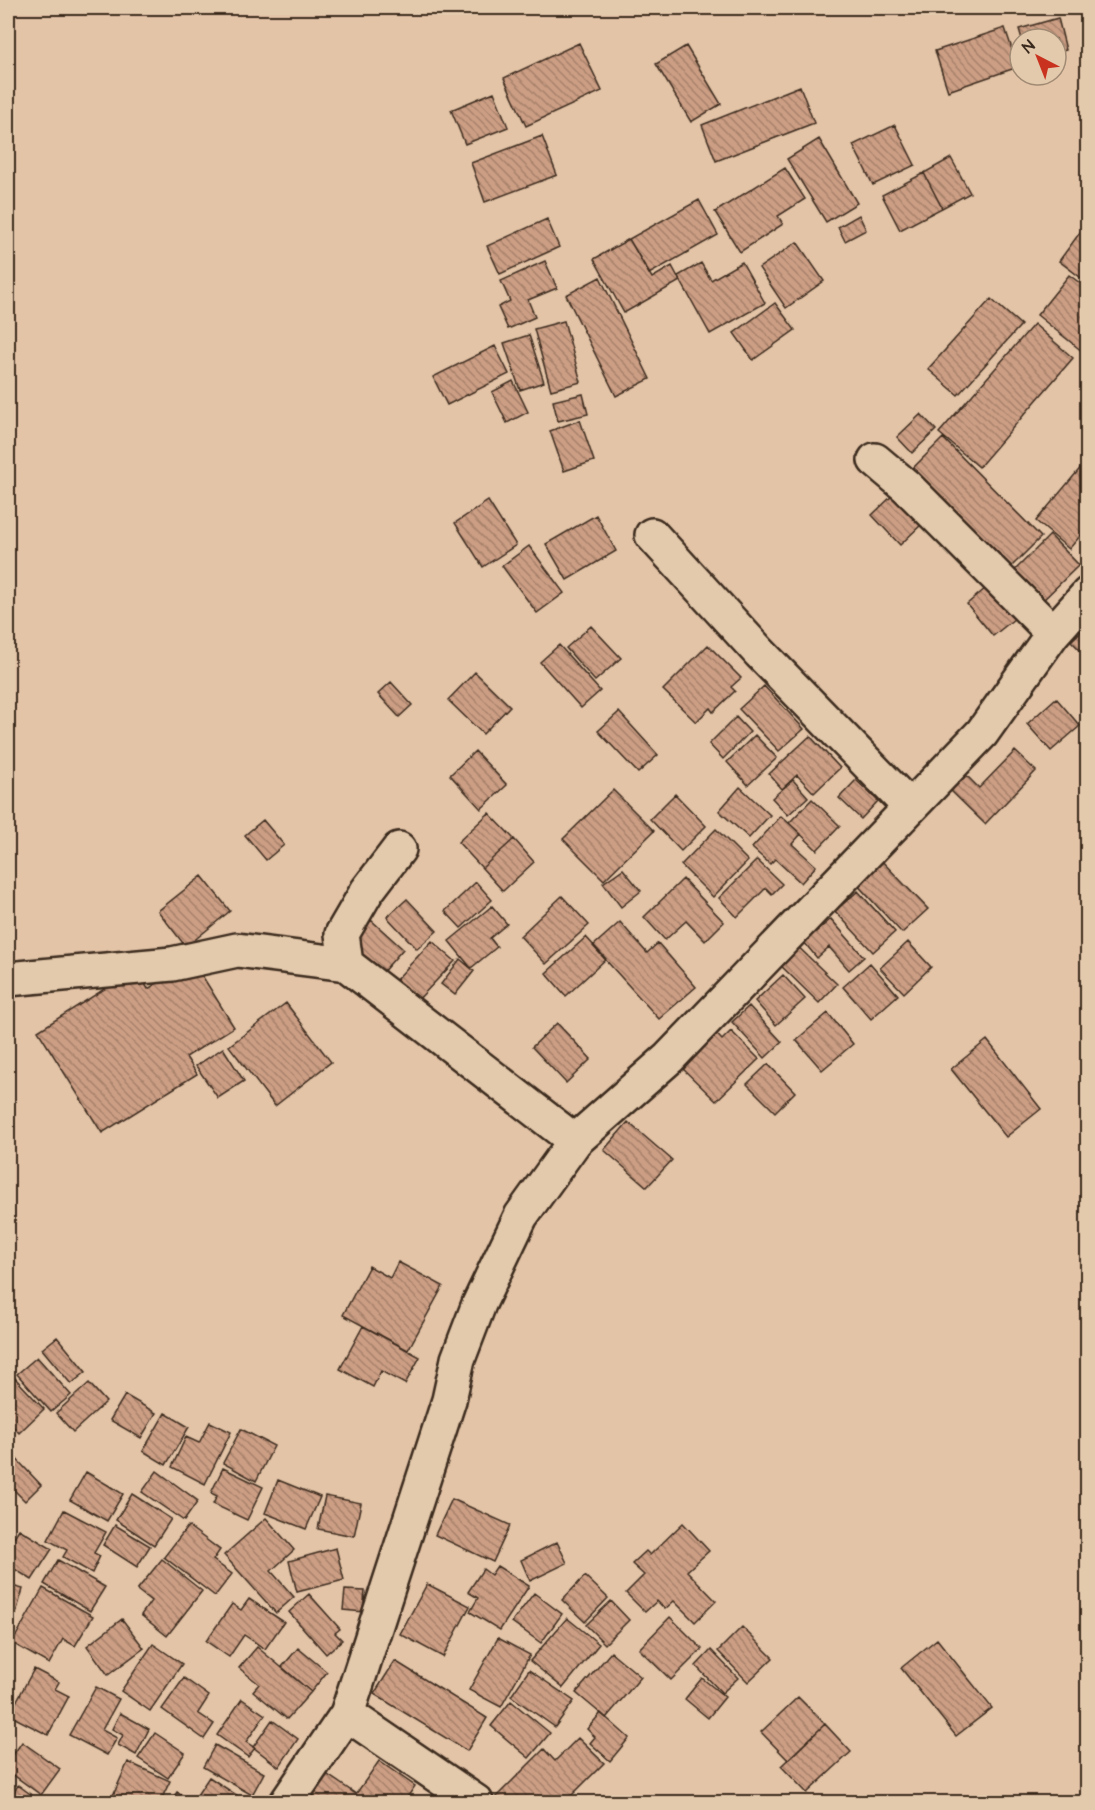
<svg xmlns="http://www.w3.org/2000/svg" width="1095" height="1810" font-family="'Architects Daughter',sans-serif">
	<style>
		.building { fill: url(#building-back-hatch); stroke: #3b2a1e; stroke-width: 1.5 }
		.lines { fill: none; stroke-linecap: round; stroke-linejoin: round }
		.minor-casing { stroke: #3b2a1e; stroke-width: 38 }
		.minor { stroke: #e4caac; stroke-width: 33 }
	</style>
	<defs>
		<pattern id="building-back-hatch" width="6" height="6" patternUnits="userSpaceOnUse" patternTransform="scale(1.5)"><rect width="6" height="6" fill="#cc9e84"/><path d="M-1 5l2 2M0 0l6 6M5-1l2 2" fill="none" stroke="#a7816b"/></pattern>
	</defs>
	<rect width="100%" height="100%" fill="#e3c4a7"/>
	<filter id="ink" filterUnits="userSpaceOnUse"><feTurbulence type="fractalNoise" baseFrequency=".0167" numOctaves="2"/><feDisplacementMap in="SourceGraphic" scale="12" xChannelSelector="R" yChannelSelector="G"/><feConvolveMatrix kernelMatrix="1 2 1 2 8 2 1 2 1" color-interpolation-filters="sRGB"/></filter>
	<g filter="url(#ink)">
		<!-- building -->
		<path class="building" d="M1058 18 1066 50 1056 53V39H1022L1019 29Z
			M1005 28 1018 67 948 91 935 51Z
			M579 43 602 91 526 126 504 78Z
			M686 46 721 104 691 122 656 64Z
			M800 86 814 123 716 161 702 125Z
			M494 92 508 127 465 144 451 110Z
			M895 125 915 165 873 185 853 145Z
			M542 136 557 175 485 202 471 163Z
			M819 139 857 203 826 222 787 159Z
			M951 158 970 193 942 208 924 173Z
			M785 168 805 199 778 216 783 224 740 252 715 212Z
			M924 173 942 208 900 230 882 195Z
			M699 200 718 235 649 274 629 239Z
			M859 215 866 230 845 241 838 227Z
			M547 219 559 247 500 274 487 246Z
			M1084 227 1088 229V283L1059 261Z
			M629 239 652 278 672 266 680 281 624 313 594 259Z
			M797 242 824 281 786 308 759 268Z
			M545 261 557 288 528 300 535 317 508 329 498 307 510 301 501 281Z
			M742 262 765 303 710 334 678 276 701 263 711 280Z
			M1069 275 1088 289V356L1037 315Z
			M600 277 650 379 616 396 566 295Z
			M991 299 1021 325 958 395 928 369Z
			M775 303 795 330 753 360 734 333Z
			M564 321 581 382 551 390 534 329Z
			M1034 324 1073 358 979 467 939 433Z
			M529 335 544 382 520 390 504 343Z
			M495 346 509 374 447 405 433 377Z
			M513 381 528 412 507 423 492 392Z
			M583 394 588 414 558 421 553 401Z
			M921 414 936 430 912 453 897 437Z
			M580 420 594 461 564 471 550 431Z
			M943 438 1041 537 1005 573 907 474Z
			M1088 459V527L1069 549 1036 521Z
			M894 494 923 523 900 545 872 515Z
			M488 501 516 545 483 567 455 523Z
			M596 515 616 551 567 580 546 544Z
			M1050 535 1079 565 1036 607 1007 578Z
			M529 546 564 593 537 613 502 566Z
			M992 583 1019 615 993 636 967 604Z
			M1088 625V655L1086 656 1071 641Z
			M591 626 621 658 595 681 566 648Z
			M559 645 600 691 581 708 540 662Z
			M708 645 741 678 731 687 735 691 713 712 710 708 696 722 663 690Z
			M475 672 510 706 483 734 448 700Z
			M391 682 412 705 399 717 378 694Z
			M764 686 804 729 779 751 739 709Z
			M1056 698 1080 726 1051 751 1027 724Z
			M619 712 658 755 638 773 598 731Z
			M736 717 750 732 723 759 709 744Z
			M755 735 777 758 748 785 727 762Z
			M810 736 840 768 814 793 797 775 782 789 769 774Z
			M475 751 507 785 481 809 450 775Z
			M1015 751 1036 771 985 824 948 788 963 772 979 788Z
			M793 780 808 797 788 815 772 798Z
			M856 780 878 801 861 819 839 798Z
			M740 787 770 815 749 838 719 811Z
			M613 790 654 831 604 880 563 839Z
			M675 794 706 826 681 851 650 819Z
			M812 799 840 826 817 850 789 823Z
			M489 813 514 839 482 868 458 842Z
			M781 816 801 834 792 844 816 866 801 883 775 859 770 864 752 848Z
			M263 820 284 845 266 860 245 835Z
			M716 829 748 861 713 897 681 865Z
			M514 839 534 862 503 891 482 868Z
			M876 855 928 909 902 933 851 878Z
			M757 860 782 884 772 894 766 888 737 917 719 898Z
			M623 869 641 891 621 907 603 883Z
			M202 876 230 911 186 947 158 911Z
			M683 879 724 922 705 941 686 921 665 940 644 917Z
			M476 882 492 900 461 928 445 911Z
			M858 891 895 932 873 952 835 911Z
			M562 896 589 925 546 964 520 936Z
			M407 899 437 931 417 949 387 917Z
			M492 906 507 924 490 938 497 947 471 968 449 941Z
			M831 919 864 957 849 970 829 947 817 958 804 942Z
			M371 920 403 949 382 973 349 945Z
			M620 922 647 953 658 943 696 987 659 1019 593 946Z
			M586 937 606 959 566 996 546 973Z
			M790 939 837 984 819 1003 772 957Z
			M432 941 455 961 416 1002 394 982Z
			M908 942 931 967 904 993 880 968Z
			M460 959 474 971 455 995 441 984Z
			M193 961 234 1027 186 1057 197 1074 102 1133 38 1031 136 969 148 989Z
			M870 963 898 995 871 1019 843 987Z
			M783 975 805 999 776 1025 755 1001Z
			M286 1003 331 1062 275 1106 229 1046Z
			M749 1006 782 1042 765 1058 732 1022Z
			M828 1013 853 1044 822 1070 796 1040Z
			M557 1023 591 1059 566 1083 532 1047Z
			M710 1027 722 1040 731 1031 759 1059 716 1101 682 1068Z
			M987 1040 1041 1109 1006 1137 951 1069Z
			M223 1048 244 1081 218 1098 196 1066Z
			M768 1064 795 1092 775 1112 747 1084Z
			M628 1122 672 1160 647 1187 604 1150Z
			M398 1262 443 1286 408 1350 343 1315 369 1266 390 1278Z
			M363 1326 420 1357 405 1384 381 1371 373 1387 340 1369Z
			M57 1337 86 1372 71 1384 42 1349Z
			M37 1357 71 1395 51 1412 17 1374Z
			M15 1378 44 1409 19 1433 8 1421V1410L13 1405 8 1399V1385Z
			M89 1383 106 1402 73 1432 56 1413Z
			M125 1395 156 1413 141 1438 110 1420Z
			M165 1413 189 1427 166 1465 143 1451Z
			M210 1422 231 1432 205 1484 172 1467 186 1437 199 1443Z
			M241 1429 274 1446 256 1481 223 1463Z
			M8 1450 41 1485 25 1501 8 1484Z
			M223 1468 263 1487 247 1520 213 1504 217 1496 211 1493Z
			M157 1471 198 1501 184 1521 142 1492Z
			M86 1472 123 1494 107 1521 70 1500Z
			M278 1480 320 1497 306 1529 265 1513Z
			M132 1494 171 1519 154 1545 116 1520Z
			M325 1496 361 1503 354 1536 318 1529Z
			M452 1499 510 1525 493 1562 435 1535Z
			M64 1510 106 1532 94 1553 100 1556 92 1573 63 1557 67 1550 48 1540Z
			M266 1518 294 1550 271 1571 294 1597 276 1613 224 1555Z
			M683 1523 709 1551 687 1571 716 1601 695 1622 674 1601 665 1609 657 1601 645 1612 626 1593 644 1575 632 1564 646 1551 650 1555Z
			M115 1525 150 1546 137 1567 103 1545Z
			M188 1526 220 1550 213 1560 232 1574 215 1596 164 1557Z
			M19 1529 52 1549 32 1580 8 1565V1547Z
			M557 1542 567 1563 530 1581 521 1560Z
			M336 1548 344 1580 297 1592 289 1561Z
			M162 1559 202 1591 167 1636 141 1615 151 1601 137 1590Z
			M58 1560 105 1587 90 1611 44 1584Z
			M497 1566 529 1586 500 1630 470 1612 478 1598 468 1592 483 1569 491 1575Z
			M585 1576 608 1598 585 1622 562 1600Z
			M427 1584 470 1606 443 1657 400 1634Z
			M8 1585 23 1589 8 1641Z
			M43 1588 93 1616 75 1646 63 1639 49 1664 12 1643Z
			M345 1590 365 1591 363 1612 343 1610Z
			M534 1593 562 1614 541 1643 512 1622Z
			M309 1594 340 1629 335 1633 342 1640 326 1654 289 1612Z
			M249 1599 284 1622 265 1649 244 1635 229 1657 206 1641 232 1604 241 1610Z
			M611 1601 629 1620 605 1644 586 1625Z
			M670 1617 702 1649 671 1680 639 1649Z
			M567 1618 599 1644 563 1688 530 1661Z
			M122 1619 144 1648 108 1675 87 1646Z
			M742 1627 773 1658 748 1682 718 1651Z
			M498 1638 530 1655 501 1707 469 1690Z
			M937 1639 992 1708 956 1736 901 1668Z
			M153 1644 182 1664 150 1711 121 1691Z
			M257 1647 311 1692 287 1719 253 1691 259 1684 239 1668Z
			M298 1648 327 1672 311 1692 282 1667Z
			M711 1650 738 1678 722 1693 696 1666Z
			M611 1652 641 1677 606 1718 576 1693Z
			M395 1661 487 1718 467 1751 374 1694Z
			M34 1669 59 1682 55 1689 69 1696 48 1735 9 1715Z
			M529 1670 574 1701 555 1727 511 1696Z
			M184 1678 209 1696 198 1713 214 1724 204 1739 162 1709Z
			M702 1678 725 1697 708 1718 685 1699Z
			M96 1687 119 1699 102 1730 117 1738 107 1755 69 1735Z
			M798 1697 825 1724 788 1760 761 1732Z
			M242 1699 265 1715 246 1742 255 1748 248 1757 217 1735Z
			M511 1701 550 1733 529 1758 491 1726Z
			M120 1713 149 1729 136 1755 118 1745 123 1735 112 1729Z
			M601 1713 629 1738 610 1761 590 1743 595 1737 587 1729Z
			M272 1720 298 1739 279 1767 253 1747Z
			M825 1724 851 1752 807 1793 781 1766Z
			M155 1733 185 1753 168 1778 138 1758Z
			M578 1738 604 1763 565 1802H500L495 1798 544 1749 555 1761Z
			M22 1742 60 1769 41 1795 8 1771V1762Z
			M215 1745 264 1773 252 1795 203 1767Z
			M379 1761 415 1786 404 1802H306L325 1773 356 1794Z
			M128 1762 170 1781 160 1802H110Z
			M209 1777 238 1796 234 1802H209L197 1795Z
			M18 1785 41 1802H8Z
			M177 1792 193 1802H170Z"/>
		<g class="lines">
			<!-- minor casing -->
			<g class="minor-casing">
				<path id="minor" d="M875 460 906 486 1053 633
					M652 535 760 653 910 807
					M346 964 342 934 367 891 399 849
					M8 979 172 964 237 950 346 964 575 1141
					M347 1714 476 1802
					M287 1802 347 1714 449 1400 458 1359 479 1304 521 1216 575 1141 669 1058 982 733 1053 633 1088 594"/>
			</g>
			<!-- minor -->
			<use href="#minor" class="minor"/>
		</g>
	</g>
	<!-- margin -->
	<rect width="1095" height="1810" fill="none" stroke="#e4caac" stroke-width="30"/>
	<rect x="15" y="15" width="1065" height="1780" fill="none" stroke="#3b2a1e" stroke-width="2" filter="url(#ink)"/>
	<!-- north arrow -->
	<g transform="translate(1038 57) rotate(318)"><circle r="28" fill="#e4caac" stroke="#a08a73" stroke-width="1.5"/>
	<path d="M0-4.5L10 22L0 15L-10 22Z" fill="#c8321e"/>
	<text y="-9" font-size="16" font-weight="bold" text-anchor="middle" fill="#3b2a1e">N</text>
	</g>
</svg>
